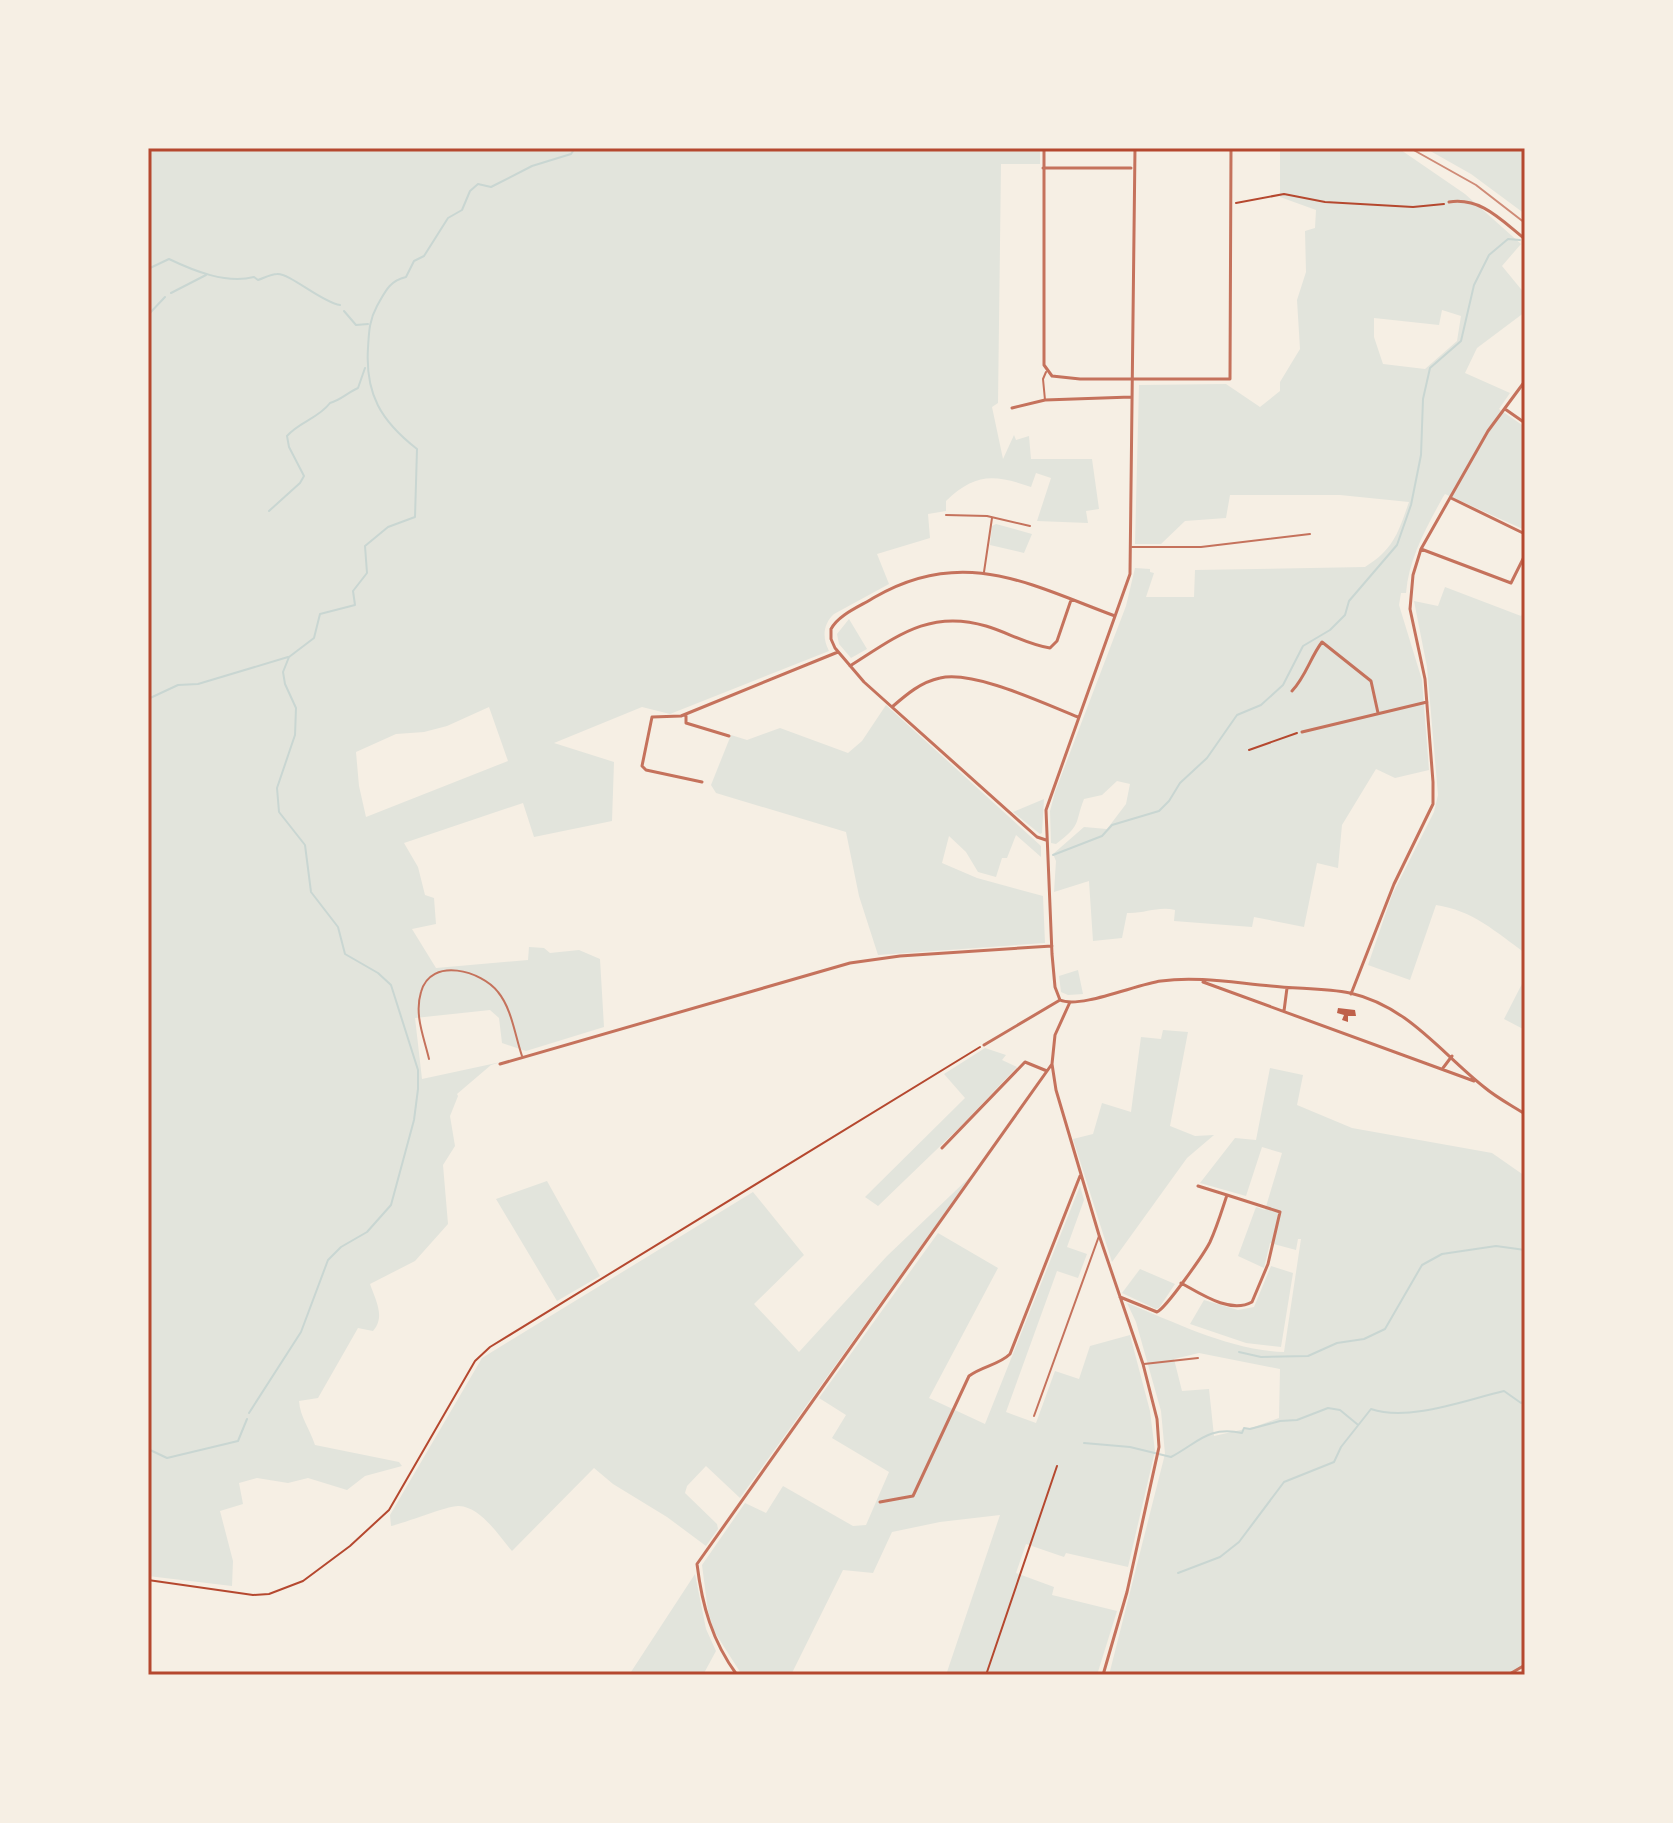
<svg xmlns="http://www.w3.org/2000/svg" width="1673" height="1823" font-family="Commissioner,sans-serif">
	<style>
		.green { fill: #e2e4dc; fill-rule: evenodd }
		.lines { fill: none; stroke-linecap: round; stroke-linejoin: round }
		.stream { stroke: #c9d6d2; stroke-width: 2 }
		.building { fill: #bf614a }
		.path { stroke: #b5482f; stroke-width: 2 }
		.service { stroke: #c5725c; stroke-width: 2 }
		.minor { stroke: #c5725c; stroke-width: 3 }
		.rail { stroke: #cf8b77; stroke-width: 2 }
		.neatline { fill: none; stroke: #b5482f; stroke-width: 3 }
	</style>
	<rect width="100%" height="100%" fill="#f6efe4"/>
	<!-- green -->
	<path class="green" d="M148 148H1040V164H1001L998 403 992 407 1003 459 1014 435 1016 440 1029 436 1031 459H1092L1099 509 1086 511 1088 523 1037 521 1051 478 1036 473 1031 487C994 474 975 473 946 501V511L928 514 930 538 877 554 889 584 834 614C823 624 822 638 829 651L670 714 642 707 554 743 614 762 612 821 534 837 523 803 404 843 418 867 425 895 434 898 436 924 412 929 436 968 528 960 529 947 544 948 550 953 579 950 600 959 604 1027 526 1051 502 1043 499 1018 490 1010 415 1018 422 1079 501 1062 491 1065 457 1094 458 1096 450 1116 455 1146 443 1165 448 1224 415 1261 370 1284C375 1299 386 1317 373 1331L358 1328 318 1398 299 1401C300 1417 310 1429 315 1445L399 1462 402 1466 365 1476 347 1490 308 1478 288 1483 257 1478 239 1483 243 1504 220 1511 233 1561 232 1586 148 1576ZM489 707 508 761 366 817 359 786 356 752 396 734 424 732 447 726Z
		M1280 148H1398L1465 194 1521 244 1502 266 1525 294V312L1477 348 1465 373 1510 393 1499 409 1525 427V530L1445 494 1443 497C1426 528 1409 558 1406 593H1401L1399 605 1422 680 1429 770 1395 778 1376 769 1342 825 1338 868 1317 863 1304 927 1254 917 1252 927 1174 921 1175 910C1158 906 1144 914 1127 913L1122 938 1093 941 1089 881 1054 892 1056 861 1053 854 1084 827 1107 829 1126 804 1130 784 1117 781 1102 795 1084 799C1074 825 1082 824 1056 844L1051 843 1050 811 1055 792 1126 606 1135 568 1150 569V572L1154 573 1146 597H1194L1195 570 1365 567C1394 549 1398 533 1409 502L1340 495H1230L1226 518 1185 521 1161 544H1135L1139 385 1226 384 1260 407 1280 391V382L1300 349 1297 300 1306 272 1305 231 1315 228 1316 210 1280 197ZM1442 310 1461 316 1457 341 1425 369 1383 364 1374 337V318L1439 325Z
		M1425 148H1525V214L1471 174Z
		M996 524 1032 534 1024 553 990 545 992 526Z
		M1445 587 1521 616 1525 608V953C1496 932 1472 910 1436 905L1410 980 1368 965 1392 895 1434 812 1438 795 1427 667 1414 601 1438 606Z
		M849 619 867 649 851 658 839 644 837 634Z
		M886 705 1041 846V857L1016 835 1007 858H1002L996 877 978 872 966 852 949 836 942 863 977 878 1043 896 1045 943 878 955 859 896 846 832 716 793 711 785 731 735 747 740 780 728 848 753 862 741Z
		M1044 799 1042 833 1040 834 1013 812Z
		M1078 970 1083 994 1068 995 1061 992 1059 976Z
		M1525 978V1030L1504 1019Z
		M1163 1030 1188 1032 1170 1126 1195 1136 1214 1135 1187 1158 1112 1262 1073 1139 1093 1134 1102 1103 1131 1112 1141 1037 1161 1039Z
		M985 1048 1006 1055 1002 1060 1017 1067 961 1126 878 1206 865 1197 965 1098 944 1074Z
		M1270 1068 1303 1075 1297 1105 1352 1128 1492 1153 1525 1176V1667L1508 1675H1109L1165 1454 1161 1411 1136 1322 1127 1303C1177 1323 1229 1350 1284 1352L1301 1239H1298L1296 1250 1270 1243 1264 1268 1238 1256 1256 1207 1265 1210 1282 1153 1262 1147 1246 1196 1200 1183 1235 1138 1256 1140ZM1199 1353 1280 1369 1279 1418 1254 1427 1214 1436 1209 1389 1182 1391 1174 1359Z
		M972 1175 740 1498 706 1466 687 1486 685 1493 717 1524 718 1529 706 1546 667 1517 613 1484 594 1468 512 1551C499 1536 481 1507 459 1506 449 1505 405 1523 391 1526L390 1515 482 1358 753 1192 804 1255 754 1304 799 1352 887 1256Z
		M547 1181 600 1276 557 1301 496 1199Z
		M1080 1186 1084 1200 1067 1247 1087 1254 1078 1278 1057 1271 1006 1412 1036 1423 1055 1371 1079 1379 1090 1346 1130 1335 1150 1411 1155 1451 1128 1567 1066 1553 1064 1557 1026 1544 1016 1573 1054 1587 1052 1595 1117 1611 1097 1675H946L1000 1515 940 1522 892 1532 873 1573 843 1570 791 1675H742L714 1631 708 1611 702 1565 745 1503 766 1513 783 1486 853 1526 866 1525 889 1472 832 1438 846 1415 819 1398 938 1233 998 1268 929 1398 985 1424Z
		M1271 1266 1293 1273 1281 1347 1246 1343 1190 1324 1204 1300 1238 1310 1254 1307Z
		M1140 1269 1175 1284 1159 1308 1156 1309 1122 1293Z
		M695 1574 706 1629 716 1651 703 1675H629Z"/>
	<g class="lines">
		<!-- stream -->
		<path class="stream" d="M150 268 169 259C194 271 226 284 254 277L258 280C264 278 271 274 277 274 290 273 321 302 340 305
			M171 293 206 275
			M344 311 356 325 368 324
			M148 315 165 297
			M269 511 300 483 304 476 289 447 287 436C299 422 319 418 330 403 341 400 347 393 358 388L365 368
			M148 699 178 685 198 684 288 657
			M1053 855 1102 836 1112 825 1159 811 1169 801 1180 783 1207 758 1237 715 1261 705 1283 685 1303 646 1330 630 1345 615 1349 601 1397 545 1411 505 1421 455 1423 399 1430 368 1461 341 1474 285 1489 255 1508 239 1520 240
			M1239 1352 1261 1357 1308 1356 1337 1343 1364 1339 1385 1329 1422 1265 1442 1254 1496 1246 1525 1250
			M249 1413 301 1332 328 1260 341 1247 367 1232 391 1205 414 1120 418 1089V1070L391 985 378 973 345 954 338 927 311 892 305 845 279 812 277 788 295 735 296 708 285 684 283 672 289 657 314 638 320 614 355 605 353 591 367 573 365 546 388 527 415 517 417 449C381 421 365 394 368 348 369 332 369 321 377 306 385 292 389 281 406 277L414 261 424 256 448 218 462 210 470 191 478 184 491 187 532 166 571 154 575 148
			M1084 1443 1130 1447 1171 1457C1199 1442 1208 1426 1242 1433L1244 1428 1250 1429 1280 1421 1297 1420 1328 1408 1340 1410 1357 1424
			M148 1449 167 1458 238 1441 247 1419
			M1178 1573 1220 1557 1239 1542 1284 1482 1334 1462 1341 1447 1371 1409C1409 1422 1465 1400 1504 1391L1521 1403 1525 1401"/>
	</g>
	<!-- building -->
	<path class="building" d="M1338 1008 1355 1010 1356 1016H1348V1022L1342 1020 1344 1015 1337 1013Z"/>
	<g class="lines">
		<!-- path -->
		<path class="path" d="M1236 203 1284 194 1325 202 1413 207 1444 204
			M1249 750 1297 733
			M148 1580 253 1595 269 1594 303 1581 350 1546 389 1510 475 1361 490 1347 980 1047
			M986 1675 1057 1466"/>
		<!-- service -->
		<path class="service" d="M1045 400 1043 379 1046 372
			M946 515 987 516 1030 526
			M1132 547H1201L1310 534
			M984 572 992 518
			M429 1059C424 1037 414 1015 421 992 431 956 482 971 498 992 512 1009 515 1036 522 1056
			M1144 1364 1198 1358
			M1034 1416 1099 1236"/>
		<!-- minor -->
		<path class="minor" d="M1044 148V365L1052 376 1080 379H1230L1231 148
			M1043 168H1131
			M1449 202C1481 197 1501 220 1525 239
			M1012 408 1045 400 1131 397
			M1505 409 1525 423
			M1451 498 1525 534
			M1421 549 1511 583 1525 555
			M850 666C896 637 929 609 986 626 1007 632 1028 645 1050 648L1057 641 1071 600
			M1292 691C1306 676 1310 658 1322 642L1371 681 1378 713
			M892 707C907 694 921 682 940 678 974 670 1045 704 1078 717
			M686 714V723L729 736
			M1302 732 1427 702
			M702 782 646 770 642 766 652 717 681 716 838 652
			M1046 840 1037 837 864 682 835 648 831 639V629C839 614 861 606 875 597 963 546 1029 584 1115 616
			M1203 982 1474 1081
			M1351 994 1394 884 1433 804V782L1425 679 1410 609 1413 575 1421 549 1488 431 1525 381
			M1060 1000 1055 987 1052 954 1046 810 1130 574 1135 148
			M1070 1002 1055 1035 1052 1064 1056 1090 1099 1235 1143 1364 1157 1419 1159 1447 1127 1592 1103 1675
			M1284 1011 1287 988
			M984 1045 1060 1000C1080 1009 1137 984 1161 981 1197 976 1235 983 1271 986 1297 989 1325 988 1350 993 1408 1006 1441 1053 1484 1087 1497 1098 1511 1105 1525 1114
			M500 1064 850 963 900 956 1052 946
			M1443 1068 1452 1056
			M942 1148 1025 1062 1047 1071
			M1198 1186 1227 1195
			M1120 1297 1157 1312C1166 1308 1204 1254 1210 1242 1217 1227 1222 1210 1227 1195L1280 1212 1268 1264 1252 1302C1230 1314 1201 1294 1181 1283
			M880 1502 913 1496 969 1376C982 1366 999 1365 1010 1354L1080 1176
			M737 1675C712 1641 702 1605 697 1564L1052 1064
			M1508 1675 1525 1665"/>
		<!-- rail -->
		<path class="rail" d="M1410 148 1476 185 1525 223"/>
	</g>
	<!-- border -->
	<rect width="1673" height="1823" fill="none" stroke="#f6efe4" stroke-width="300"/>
	<rect x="150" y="150" width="1373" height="1523" class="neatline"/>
</svg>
